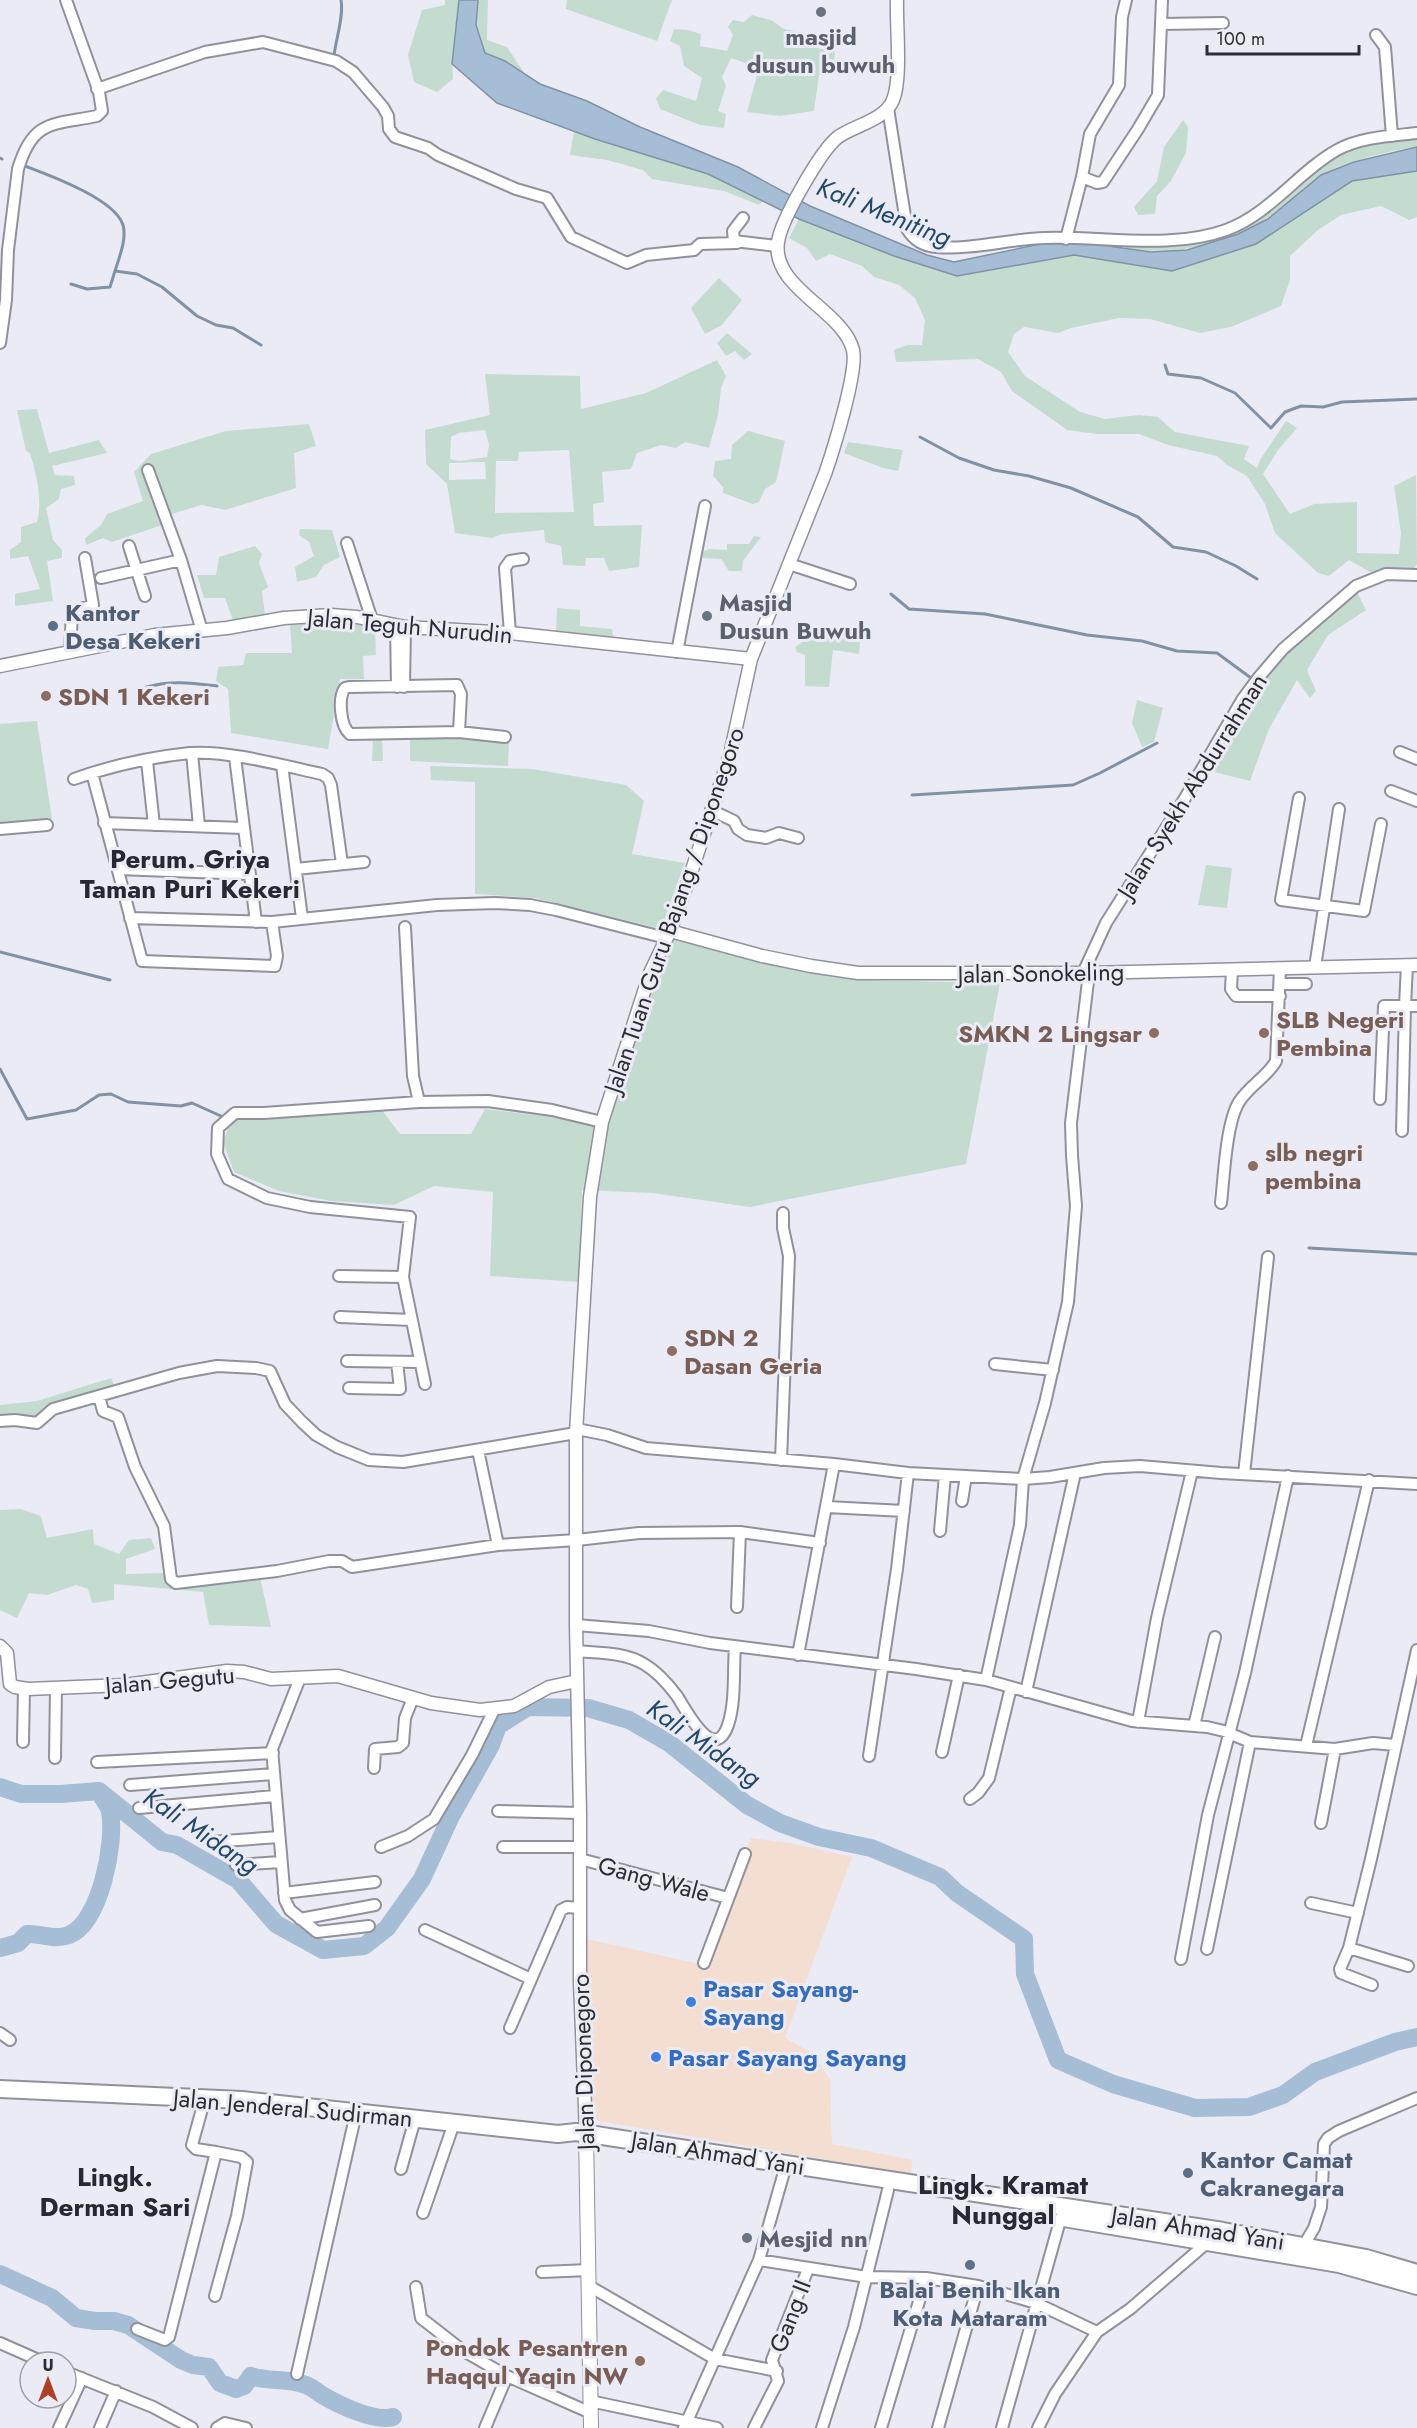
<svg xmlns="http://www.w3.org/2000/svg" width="1417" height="2428" font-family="Jost,sans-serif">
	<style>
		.commercial { fill: #f4ddd1 }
		.green { fill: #c3dccf; fill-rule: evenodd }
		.water { fill: #a5bdd5; stroke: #8192a4; stroke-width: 1.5 }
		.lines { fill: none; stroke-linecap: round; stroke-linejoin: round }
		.stream { stroke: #8192a4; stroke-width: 3 }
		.river { stroke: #a5bdd5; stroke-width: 18 }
		.minor-casing { stroke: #91919b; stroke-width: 14 }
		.tertiary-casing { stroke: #91919b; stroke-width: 15 }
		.secondary-casing { stroke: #91919b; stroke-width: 16 }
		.trunk-casing { stroke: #91919b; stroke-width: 20 }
		.minor { stroke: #fff; stroke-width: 10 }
		.tertiary { stroke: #fff; stroke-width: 12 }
		.secondary { stroke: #fff; stroke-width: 14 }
		.trunk { stroke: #fff; stroke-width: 16 }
		.worship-dot { fill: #6b7280; stroke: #ebebf6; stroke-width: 2 }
		.service-dot { fill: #5c6f8a; stroke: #ebebf6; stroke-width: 2 }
		.education-dot { fill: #8d6e63; stroke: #ebebf6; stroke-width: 2 }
		.shop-dot { fill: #3f7fe0; stroke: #ebebf6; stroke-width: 2 }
		.labels { text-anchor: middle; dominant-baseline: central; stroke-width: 6; stroke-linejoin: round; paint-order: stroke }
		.worship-label { font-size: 24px; font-weight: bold; fill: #5b616d; stroke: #ebebf6; text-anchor: start }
		.service-label { font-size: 24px; font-weight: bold; fill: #4e5e75; stroke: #ebebf6; text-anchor: start }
		.street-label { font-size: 24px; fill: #2d2d31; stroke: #ebebf6 }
		.education-label { font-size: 24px; font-weight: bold; fill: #785e54; stroke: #ebebf6; text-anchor: start }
		.shop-label { font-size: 24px; font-weight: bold; fill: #366cbe; stroke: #ebebf6; text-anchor: start }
		.water-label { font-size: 26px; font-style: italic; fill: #22486a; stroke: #ebebf6 }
		.neighbourhood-label { font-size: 26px; font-weight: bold; fill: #282830; stroke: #ebebf6 }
	</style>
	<rect width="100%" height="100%" fill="#ebebf6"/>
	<!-- commercial -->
	<path class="commercial" d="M751 1838 790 1843 852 1857 785 2038 814 2054 830 2080 832 2144 912 2160 911 2174 587 2119 582 1938 704 1965Z"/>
	<!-- green -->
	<path class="green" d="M445 0H459L452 64 453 79 437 92 414 82 408 55 422 10 445 5Z
		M478 0H488L487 40 507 47 525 74 505 61 485 53 476 25Z
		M567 0H672L657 41 566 9Z
		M752 15 771 20 784 29 795 31 798 44 835 52 833 74 819 75 814 111 780 116 747 112 759 68 731 58 722 77 726 86 718 111 726 114 724 128 700 125 660 109 656 98 663 90 696 101 702 78 684 66 680 46 670 41 674 29 688 30 701 34 700 46 727 51 733 35 728 27 733 20 744 22Z
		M1183 120 1188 127 1186 153 1171 181 1157 196 1155 214 1138 215 1134 207 1157 181 1164 147Z
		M574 131 708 174 763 201 759 205 724 191 652 179 643 170 607 160 570 155Z
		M1417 137V147C1389 151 1344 161 1320 176 1300 188 1286 208 1267 220 1225 246 1174 255 1125 249L1130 243 1194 242 1275 204 1327 162 1351 151 1389 141Z
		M1417 171V217L1409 220 1381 206 1341 215 1318 230 1290 256V280L1281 306 1231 327 1200 333 1150 319 1119 318 1071 328 1058 333 1024 327 1014 334 1008 352 1025 376 1080 412 1105 419 1139 415 1158 417 1175 432 1249 446 1244 459 1257 468 1260 460 1286 421 1297 428 1278 450 1263 474 1290 514 1314 504 1357 502V553L1399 554 1401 533 1394 486 1416 475 1417 564 1413 570 1370 572 1349 560 1329 576 1318 573 1275 533 1265 504 1247 476 1227 465 1217 456 1168 445 1139 434H1097L1067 430 1012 391 1001 372 978 359 896 362 894 350 907 345H922L925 320 915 298 899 285 874 277 862 266 830 254 816 261 807 248 789 238 799 219 894 256 957 276 1074 255 1172 271 1256 244 1352 181Z
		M719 278 742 300 722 325 705 334 691 308Z
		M727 333 752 354 744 360 735 351 726 356 717 343Z
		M717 360 726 376 721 388 718 415 709 448 685 442 676 448 661 445 637 453 631 469 602 472 604 502 593 504 594 526 642 525 639 567 609 571 604 558H586L585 566 563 565 561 546 545 542 544 530 502 534 492 538 455 533 447 484 426 464 425 430 490 415 485 374 580 376 581 409 646 393ZM485 430 489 445 487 457 459 461 450 459 451 437 459 433ZM569 450 574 512 495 513 496 461H518L519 452ZM485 462 486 479 449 480V463Z
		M37 409 49 453 99 440 107 453 52 466 55 475 74 476 75 485 61 489 59 499 46 508 53 540 62 550V558L47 561 53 601 15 606V594L40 589 28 556 10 559V550L21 542V527L37 522C43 500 36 474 30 453L26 451 17 410Z
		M309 424 316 446 294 453 296 488 225 510 202 505 161 517 162 525 112 542 103 538 86 545 85 538 101 525 107 514 143 501 134 472 151 454 226 431Z
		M748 431 785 441 776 482 765 489 759 502 753 504 723 493V487L713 476 715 461 731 459 732 445Z
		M848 442 903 450 898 471 883 468 844 453Z
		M300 529 332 530 340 557 324 565 316 577 297 582 295 567 314 556 309 542 299 535Z
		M754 536 761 537 743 561 742 571H729L721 559 703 558V552L709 549 727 550V544H749Z
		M255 546 262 554 259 563 268 587 262 591 265 615 233 620 225 598H204L197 575H216L219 557Z
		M1357 592 1366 610 1328 635 1307 670 1316 691 1310 698 1297 680 1269 729 1250 781 1206 770 1262 681 1279 660Z
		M557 608 580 610V626L612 629 614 641 556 633Z
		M334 622 360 625 375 629 376 655 363 656 364 679H340L328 749 231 733 228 689 216 681 218 667 243 665 246 653H292L290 625Z
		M807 630 860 642 859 654 833 650 829 687 805 686V655L797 652 795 647 801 643Z
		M1137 700 1163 708 1154 742 1142 747 1132 723Z
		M37 721 52 819 0 824V724Z
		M382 736 383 761H372L373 737Z
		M458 736 509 741 508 766 410 761V737Z
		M430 766 532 769 626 785 644 801 632 854 685 863 661 929 536 898 475 894V782L431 780Z
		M1206 865 1232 868 1227 908 1198 905Z
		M674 940 765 962 857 980 1000 983 966 1164 750 1207 653 1193 582 1190 579 1282 490 1276 493 1192 434 1186 394 1205 331 1201 279 1191 234 1172 223 1142 232 1119 261 1120 381 1109 400 1134H471L485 1109 608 1124 642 1013Z
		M111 1378 115 1387 48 1408 31 1418 0 1416V1405L37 1401Z
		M21 1509 41 1516 47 1538 93 1529 94 1544 119 1554 129 1540 151 1538 155 1549 126 1559V1574L164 1573 175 1586 260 1577 271 1627 209 1625 203 1592 114 1584V1600L92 1603 88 1589 76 1585 47 1595 29 1593 17 1618 0 1610V1510Z"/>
	<!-- water -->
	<path class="water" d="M459 0H478L476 25 485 53 505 61 540 84 587 101 640 127 738 167 810 206 927 255 954 262 1050 242 1094 244 1151 252 1187 250 1238 234 1268 219 1321 175 1354 162 1417 147V171L1352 181 1256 244 1172 271 1074 255 957 276 894 256 799 219 708 174 595 139 497 103 452 64Z"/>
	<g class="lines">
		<!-- stream -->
		<path class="stream" d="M334 56C336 38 344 16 341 0
			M0 158 2 159
			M25 166C49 175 115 199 123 225 127 239 119 258 115 271
			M71 284 87 289 110 287 115 271 137 274 162 287 197 316 216 325 233 328 261 345
			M1165 365 1168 374 1201 378 1235 393 1271 428 1285 412 1301 406 1323 407 1342 402 1417 399
			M920 437 959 458 994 470 1029 476 1071 488 1138 517 1173 547 1206 552 1236 566 1257 579
			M891 594 909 609 985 614 1087 635 1142 641 1177 651 1217 653 1251 678
			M147 687C171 680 192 683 217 686
			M912 795 1073 785 1100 773 1157 743
			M0 952 110 980
			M0 1069 27 1119 76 1110 99 1095 111 1094 128 1102 181 1106 192 1103 221 1116
			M1309 1248 1417 1254"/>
		<!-- river -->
		<path class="river" d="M0 1787 21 1794H61L99 1791 162 1842 177 1845 238 1880 276 1924 323 1950 364 1946 387 1928 422 1879 451 1816 491 1745 498 1726 528 1707 588 1708 629 1720 669 1743 747 1805 780 1823 819 1837 871 1848 940 1877 957 1893 1024 1939 1025 1974 1058 2060 1113 2084 1195 2108 1249 2107 1283 2095 1315 2072 1395 2042 1417 2037
			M0 1948 18 1943 27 1934C41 1933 55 1941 69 1935 100 1923 116 1842 110 1812 109 1806 104 1800 101 1795
			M0 2274 52 2298 76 2318 95 2321H114L128 2325 181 2360 193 2365 209 2367 220 2383 236 2389 244 2386 251 2376C269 2382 288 2378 306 2385 312 2387 317 2392 322 2395 339 2405 374 2422 393 2417"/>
		<!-- minor casing -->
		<g class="minor-casing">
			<path id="minor" d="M1161 24 1223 23
				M1376 35 1385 47 1392 136
				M97 89 205 52 263 42 336 61 353 72 383 107 388 116 389 129 395 137 428 148 438 155 516 189 547 198 571 237 627 263 646 255 694 250 700 244 737 243
				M888 108 907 229C913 239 923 246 936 247 972 250 1009 239 1045 238 1103 236 1171 250 1226 230 1270 214 1298 172 1337 150 1361 137 1391 136 1417 133
				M1082 177 1097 183 1103 182 1138 129 1158 95 1162 0
				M743 218 733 231 734 241 777 246
				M1066 239 1082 177 1090 134 1119 85 1122 17 1126 0
				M0 343 6 300 8 250 18 169C33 119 53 125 97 116L102 111 99 92 66 0
				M148 470 181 560 202 631
				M347 543 372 620
				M129 546 145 596
				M789 564 850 584
				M101 578 181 560
				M396 625 397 687
				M510 633 505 568 510 561 523 559
				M70 652 72 612 93 605 85 558
				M677 652 705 506
				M404 687 405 627
				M459 732 461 694 457 685 349 687 345 688C338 697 340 726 350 734L459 732 505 737
				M1400 752 1417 759
				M192 753 199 826
				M235 757 256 922
				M147 761 154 825
				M282 765 302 918
				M92 773 142 961 275 966 277 956 272 922
				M74 779C110 766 152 757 190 753 227 750 285 766 322 774L328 778 331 785 342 864
				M1391 791 1417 801
				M1299 798 1281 900 1364 911 1381 824
				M711 810 734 821 738 829 747 835 766 838 779 833 798 838
				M104 823 243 828
				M0 829 47 825
				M118 869 249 874
				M296 869 364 862
				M130 918 272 922 437 905 495 903 530 905 556 910 666 938
				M405 927 413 1076 419 1102
				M1315 967 1339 809
				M1232 970 1231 989 1236 996H1280
				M1083 973 1106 923 1185 798 1242 700 1259 677 1283 649 1356 586 1386 574 1417 575
				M1280 984H1306
				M1380 1099 1384 1006H1405L1407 965
				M1402 1131 1405 1006H1417
				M1221 1203C1224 1177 1226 1123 1239 1102 1249 1086 1268 1076 1276 1061L1280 968
				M339 1276 403 1277
				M340 1317 411 1320
				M347 1361 420 1362
				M995 1364 1053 1370
				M425 1384 403 1277 410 1217 310 1207 267 1198 228 1179 217 1154 218 1128 235 1113H264L419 1102 488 1101 552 1110 602 1122
				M349 1388 400 1389 397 1362
				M99 1396 103 1411 118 1417 135 1467 164 1526 171 1579 176 1583 277 1571 329 1561H342L352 1567 498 1545 577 1540 639 1533 740 1532 820 1543
				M0 1421 15 1420 37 1423 53 1409 179 1373 217 1366 256 1368 270 1371 285 1404 302 1422 316 1435 337 1447 369 1460 403 1462 576 1433
				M577 1429 607 1435 646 1448 834 1464 908 1473 1023 1479 1050 1477 1104 1468 1140 1466 1221 1473 1417 1484
				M478 1450 498 1545
				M781 1460 789 1256 783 1228V1213
				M1244 1474 1268 1257
				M962 1501 966 1476
				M827 1507 904 1511
				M940 1531 945 1475
				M737 1607 740 1532
				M576 1625 649 1631 710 1643 916 1669 986 1680 1132 1721 1207 1727 1224 1731 1250 1742 1335 1749 1373 1743 1395 1745
				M576 1651C599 1653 624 1652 644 1664 656 1671 668 1684 677 1696 685 1708 714 1766 728 1725 736 1701 733 1671 735 1646
				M798 1655 834 1464
				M300 1678 272 1749 285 1900 290 1910 317 1932 369 1926
				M986 1680 1020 1525 1023 1479 1045 1403 1068 1302 1076 1206 1072 1156 1071 1123 1089 973
				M1026 1692 1075 1473
				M1138 1722 1157 1618 1192 1471
				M1194 1726 1215 1637
				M23 1742 24 1688
				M1306 1746 1369 1480
				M942 1752 959 1675
				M869 1756 897 1569 908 1473
				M55 1758 56 1688
				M97 1762 273 1753
				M374 1768 375 1749 398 1747 403 1743 405 1718 413 1698
				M130 1785 273 1774
				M970 1799 978 1793 989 1778 1011 1687
				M139 1808 275 1796
				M498 1811 580 1813
				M1321 1823 1335 1749
				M210 1842 279 1837
				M381 1847 408 1836 434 1819 472 1755 494 1710
				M503 1847H580
				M580 1859 728 1898
				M236 1865 281 1862
				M284 1893 375 1882
				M1311 1903 1358 1913
				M300 1919 375 1905
				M425 1930 531 1979
				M1349 1948 1408 1966
				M1207 1949 1250 1742
				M1181 1959 1208 1815 1245 1673 1288 1476
				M704 1963 745 1854
				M1372 1985 1341 1973 1340 1969 1349 1948 1371 1859 1417 1650
				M510 2028 561 1910 567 1907 580 1908
				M0 2033 10 2040
				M401 2169 415 2119
				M423 2213 454 2123
				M1304 2245 1314 2228 1321 2207 1324 2144 1328 2138 1339 2131 1417 2098
				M759 2260 867 2277 926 2278 978 2286 1036 2303 1097 2332
				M542 2272 589 2270
				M589 2286 715 2359 777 2371
				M416 2287 421 2318 462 2350 507 2376
				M215 2296 237 2216 247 2162 241 2157 216 2152
				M137 2329 165 2340 169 2337 216 2152 196 2149 192 2145 205 2098
				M0 2343 43 2362
				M66 2372 153 2407 192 2428
				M297 2374 356 2113
				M590 2401 717 2428
				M59 2428 82 2378
				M100 2428 116 2391
				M217 2428 225 2423 246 2428
				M485 2428 507 2376 591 2413
				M684 2428 759 2260 784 2172
				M754 2428 778 2381 772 2360 808 2269
				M822 2428 854 2327 888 2190
				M881 2428 926 2278
				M938 2428 978 2286
				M1002 2428 1061 2217
				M1038 2428 1055 2394 1097 2332 1130 2309 1208 2242"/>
		</g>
		<!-- tertiary casing -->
		<g class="tertiary-casing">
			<path id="tertiary" d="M0 666 155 635 227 628 284 618 331 615 357 617 405 627 510 633 751 659
				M670 931 762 956 811 966 858 973H1089L1417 965
				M0 1646 7 1653 10 1684 15 1687 28 1689 125 1685 227 1671 244 1672 271 1679 338 1676 431 1703 480 1710 514 1706 549 1687 577 1681
				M586 2133 580 1981V1813L576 1625V1433L590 1197 602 1122 650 973 670 931 689 879 730 755 751 659 825 474C833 451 858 371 853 350 843 310 771 288 778 242 781 220 821 150 838 137 855 125 885 120 893 100 902 78 896 25 897 0"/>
		</g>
		<!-- secondary casing -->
		<g class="secondary-casing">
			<path id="secondary" d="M586 2133 591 2428"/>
		</g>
		<!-- trunk casing -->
		<g class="trunk-casing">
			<path id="trunk" d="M0 2089 242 2100 558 2134 576 2132 1223 2231 1366 2258 1417 2273
				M1064 2218 1339 2264 1417 2286"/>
		</g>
		<!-- minor -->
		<use href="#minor" class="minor"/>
		<!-- tertiary -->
		<use href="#tertiary" class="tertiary"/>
		<!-- secondary -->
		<use href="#secondary" class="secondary"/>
		<!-- trunk -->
		<use href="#trunk" class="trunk"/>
	</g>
	<!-- markers -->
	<g class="worship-dot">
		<circle cx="821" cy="12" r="6"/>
		<circle cx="707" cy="616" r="6"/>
		<circle cx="747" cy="2238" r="6"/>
	</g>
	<g class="service-dot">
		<circle cx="53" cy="626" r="6"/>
		<circle cx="1188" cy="2173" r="6"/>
		<circle cx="970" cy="2265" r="6"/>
	</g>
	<g class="education-dot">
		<circle cx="46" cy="696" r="6"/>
		<circle cx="1154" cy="1033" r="6"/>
		<circle cx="1264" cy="1033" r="6"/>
		<circle cx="1253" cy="1166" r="6"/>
		<circle cx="672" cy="1351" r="6"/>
		<circle cx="640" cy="2361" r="6"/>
	</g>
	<g class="shop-dot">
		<circle cx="691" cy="2002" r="6"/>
		<circle cx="656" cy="2057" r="6"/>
	</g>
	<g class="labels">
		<!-- worship labels -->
		<g class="worship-label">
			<text x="821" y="36" text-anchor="middle">masjid<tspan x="821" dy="28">dusun buwuh</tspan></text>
			<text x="719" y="602">Masjid<tspan x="719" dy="28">Dusun Buwuh</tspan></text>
			<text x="759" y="2238">Mesjid nn</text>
		</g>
		<!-- service labels -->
		<g class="service-label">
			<text x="65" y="612">Kantor<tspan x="65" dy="28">Desa Kekeri</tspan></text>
			<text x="1200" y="2159">Kantor Camat<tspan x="1200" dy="28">Cakranegara</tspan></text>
			<text x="970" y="2289" text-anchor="middle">Balai Benih Ikan<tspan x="970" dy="28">Kota Mataram</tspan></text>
		</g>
		<!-- street labels -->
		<g class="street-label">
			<text transform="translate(410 626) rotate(5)">Jalan Teguh Nurudin</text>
			<text transform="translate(1192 786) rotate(-58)">Jalan Syekh Abdurrahman</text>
			<text transform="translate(674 910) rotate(-71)">Jalan Tuan Guru Bajang / Diponegoro</text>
			<text transform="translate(1041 973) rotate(-1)">Jalan Sonokeling</text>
			<text transform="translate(170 1680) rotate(-5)">Jalan Gegutu</text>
			<text transform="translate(654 1879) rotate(15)">Gang Wale</text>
			<text transform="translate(583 2062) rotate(-92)">Jalan Diponegoro</text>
			<text transform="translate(293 2108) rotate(5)">Jalan Jenderal Sudirman</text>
			<text transform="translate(718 2153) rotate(9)">Jalan Ahmad Yani</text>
			<text transform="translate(1198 2228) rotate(9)">Jalan Ahmad Yani</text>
			<text transform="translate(790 2316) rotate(-69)">Gang II</text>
		</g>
		<!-- education labels -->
		<g class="education-label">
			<text x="58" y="696">SDN 1 Kekeri</text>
			<text x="1276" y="1019">SLB Negeri<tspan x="1276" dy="28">Pembina</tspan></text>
			<text x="1142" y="1033" text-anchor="end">SMKN 2 Lingsar</text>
			<text x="1265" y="1152">slb negri<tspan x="1265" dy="28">pembina</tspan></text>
			<text x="684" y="1337">SDN 2<tspan x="684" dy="28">Dasan Geria</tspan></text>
			<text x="628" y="2347" text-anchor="end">Pondok Pesantren<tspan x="628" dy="28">Haqqul Yaqin NW</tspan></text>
		</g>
		<!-- shop labels -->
		<g class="shop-label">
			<text x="703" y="1988">Pasar Sayang-<tspan x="703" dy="28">Sayang</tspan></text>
			<text x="668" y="2057">Pasar Sayang Sayang</text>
		</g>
		<!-- water labels -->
		<g class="water-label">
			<text transform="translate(884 212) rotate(22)">Kali Meniting</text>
			<text transform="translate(704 1743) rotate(35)">Kali Midang</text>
			<text transform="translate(201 1831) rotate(34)">Kali Midang</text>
		</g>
		<!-- neighbourhood labels -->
		<g class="neighbourhood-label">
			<text x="190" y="859">Perum. Griya<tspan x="190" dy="30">Taman Puri Kekeri</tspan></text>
			<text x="115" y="2177">Lingk.<tspan x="115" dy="30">Derman Sari</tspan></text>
			<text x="1003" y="2185">Lingk. Kramat<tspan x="1003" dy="30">Nunggal</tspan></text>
		</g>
	</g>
	<!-- north arrow -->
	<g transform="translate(48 2380)"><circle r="28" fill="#ebebf6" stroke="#9f9fa7" stroke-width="1.5"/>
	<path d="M0-4.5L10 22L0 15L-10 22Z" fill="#ab4225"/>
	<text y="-9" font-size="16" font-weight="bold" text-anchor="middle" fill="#2d2d31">U</text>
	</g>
	<!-- scale -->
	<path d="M1207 45v9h152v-9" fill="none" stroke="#2d2d31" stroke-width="3"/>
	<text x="1216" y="45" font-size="18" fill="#2d2d31" stroke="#ebebf6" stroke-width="4.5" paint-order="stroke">100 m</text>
</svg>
